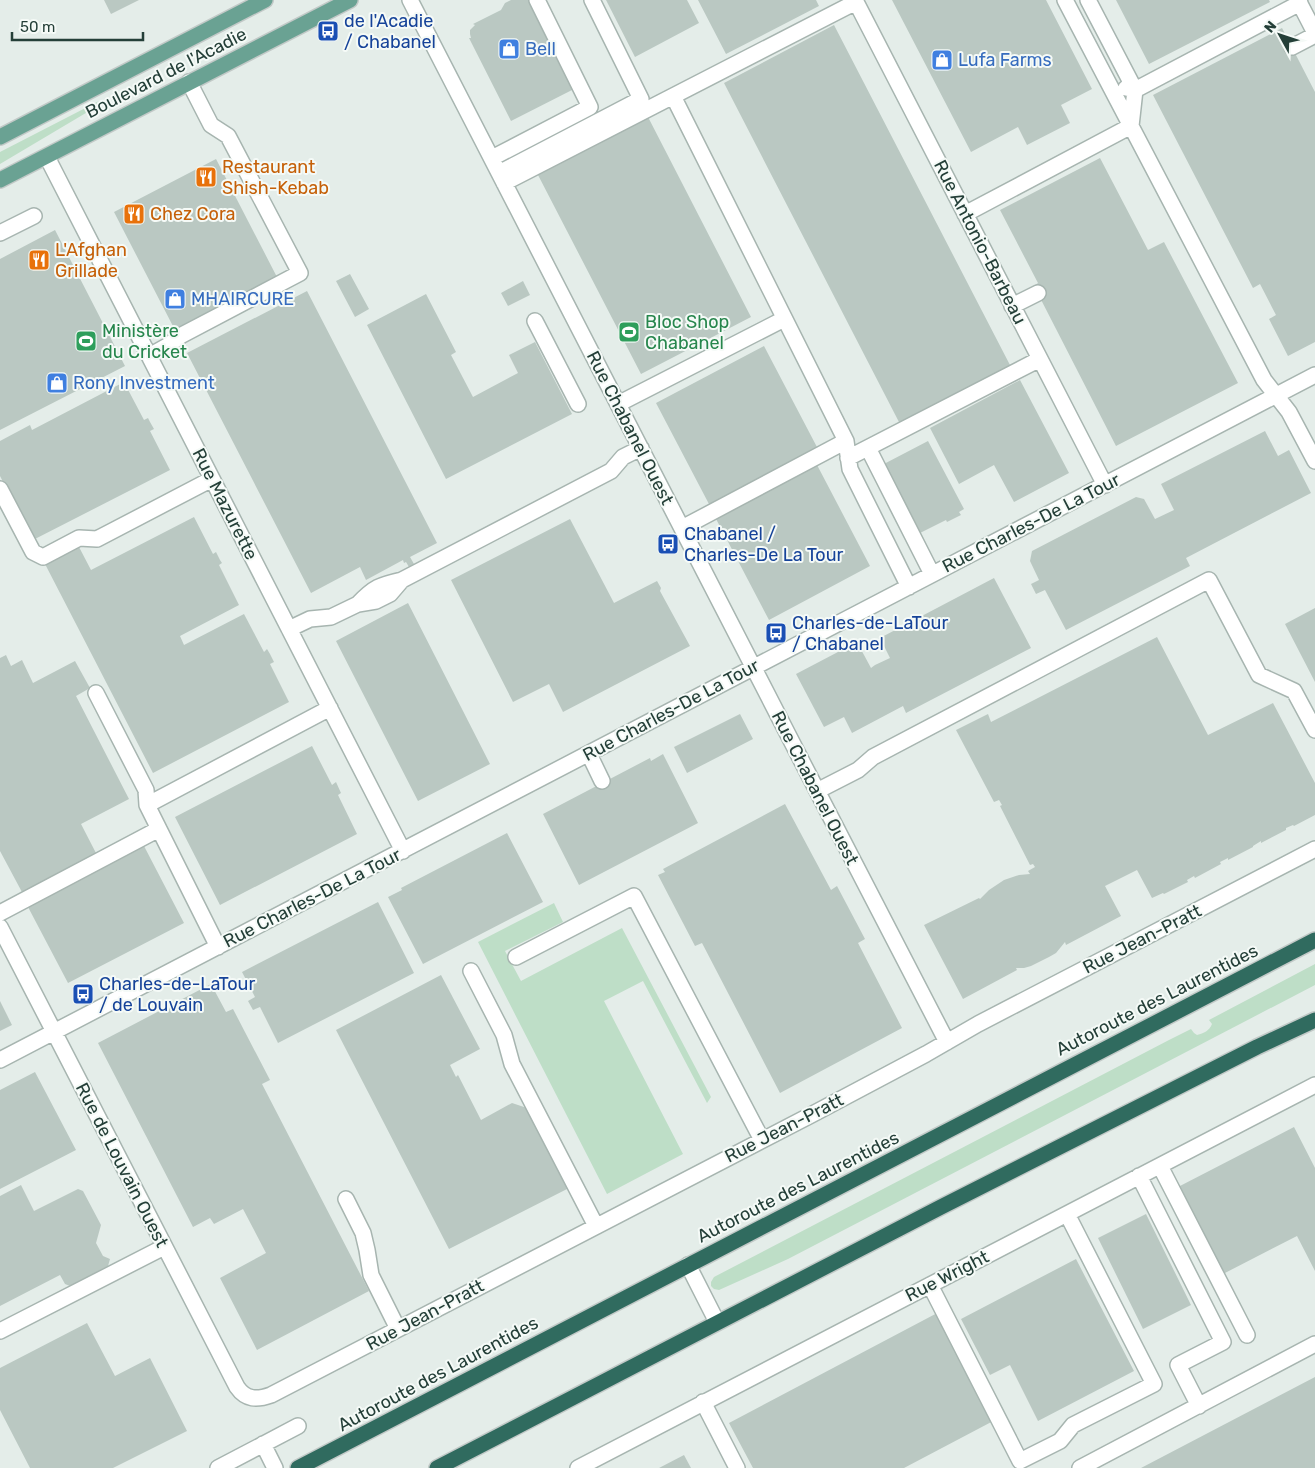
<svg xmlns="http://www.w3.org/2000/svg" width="1315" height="1468" font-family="Rubik,sans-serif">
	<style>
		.green { fill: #bedec7 }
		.building { fill: #bac8c2 }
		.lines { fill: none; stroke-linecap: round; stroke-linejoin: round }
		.minor-casing { stroke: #a7b5b0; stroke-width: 18 }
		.major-casing { stroke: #c2c9c7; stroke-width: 18 }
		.highway-casing { stroke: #c2c9c7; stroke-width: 18 }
		.minor { stroke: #fff; stroke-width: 15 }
		.major { stroke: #6aa293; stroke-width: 15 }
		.highway { stroke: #306b5f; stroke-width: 15 }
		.labels { text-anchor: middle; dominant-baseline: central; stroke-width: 4; stroke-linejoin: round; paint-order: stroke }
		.transit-label { font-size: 18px; fill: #164399; stroke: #f5faf7; text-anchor: start }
		.shop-label { font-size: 18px; fill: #366cbe; stroke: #f5faf7; text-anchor: start }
		.street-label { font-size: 18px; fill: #243f38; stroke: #f5faf7 }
		.food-label { font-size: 18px; fill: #c56008; stroke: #f5faf7; text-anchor: start }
		.leisure-label { font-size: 18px; fill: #27864d; stroke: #f5faf7; text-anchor: start }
	</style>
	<rect width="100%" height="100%" fill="#e4ede9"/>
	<!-- green -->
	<path class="green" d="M99 101 101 104 0 164V152Z
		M554 903 563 922 505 951 521 981 622 928 711 1097 707 1103 643 981 604 1001 683 1154 607 1194 478 942Z
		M1315 964V985L788 1259 719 1290 714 1289 711 1286V1282L714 1277 1169 1040 1191 1029 1194 1033 1197 1035C1204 1033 1209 1031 1212 1024L1209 1020Z"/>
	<!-- building -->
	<path class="building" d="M104 0H139L111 14Z
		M511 0H528L574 89 511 121 469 38H471L470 34V30L475 25 473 24 501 10 505 3Z
		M606 0H687L699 23 635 57Z
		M698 0H816L819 6 726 54Z
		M892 0H1046L1092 89 1061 105 1070 123 1027 145 1018 127 971 152Z
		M1116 0H1269L1270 2 1149 64Z
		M834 25 1011 367 900 424 724 83Z
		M1282 28 1315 92V342L1288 356 1269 319 1276 315 1260 284 1253 288 1153 95Z
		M648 117 751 317 641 374 538 175Z
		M1100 158 1148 250 1164 242 1238 383 1116 446 1034 286 1038 283 1000 210Z
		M216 159 278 279 176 332 114 212Z
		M55 230 125 366 0 430V259Z
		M350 274 369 309 355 317 336 281Z
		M523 281 530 295 508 306 501 293Z
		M307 291 437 543 410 557 414 564 409 567 406 562 404 563 403 560 366 580 360 567 311 593 187 353Z
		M426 294 456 352 451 355 473 397 518 373 509 355 535 342 572 414 446 479 367 325Z
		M764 346 818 449 710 506 656 403Z
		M1020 380 1069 473 1014 502 994 465 959 484 930 428Z
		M124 382 144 420 148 418 150 422 154 429 150 431 170 470 33 540 0 476V441L30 425 32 430Z
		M1265 431 1278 456 1289 450 1311 493 1186 558 1190 566 1066 630 1045 590 1036 594 1031 584 1039 580 1030 561 1032 551 1136 497 1144 499 1155 519 1174 510 1161 484Z
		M928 441 964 509 959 512 961 515 947 522 946 520 918 534 882 465Z
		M816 463 870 566 769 620 715 517Z
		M194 517 213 554 216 552 220 560 222 563 219 565 239 605 180 636 184 645 244 614 264 652 267 649 270 654 274 662 270 664 289 702 153 773 45 564 79 547 91 570Z
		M570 519 614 603 657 581 661 588 660 591 690 646 563 712 549 684 513 702 451 580Z
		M994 578 1031 648 906 713 903 706 852 733 844 717 824 727 796 674 857 642 871 668 875 665 890 658 880 638Z
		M408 603 490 764 418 801 336 641Z
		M1315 608V682L1285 624Z
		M1157 637 1208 735 1273 703 1315 783V815L1294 826 1293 825 1286 828V830L1261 843V841L1253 846V847L1228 860V858L1220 862 1221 864 1195 878 1194 876 1187 880 1188 882 1164 894 1163 893 1152 898 1137 870 1105 886 1121 916 1066 945 1065 942 1056 953 1049 957 1031 966 1024 968H1016L1017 970 963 999 924 925 979 898 980 899 989 890 1004 880 1019 875 1030 874 1028 871 1035 867 1033 864 1030 865 1000 806 1002 805 999 800 994 802 956 730 988 714 991 722Z
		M6 655 11 666 22 660 33 683 75 661 90 688 76 696 129 799 81 824 97 855 23 894 0 851V658Z
		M740 714 753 739 687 773 674 747Z
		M312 746 332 785 336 782 341 793 338 795 357 834 220 905 175 817Z
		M663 754 698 823 579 885 543 814 650 758 651 761Z
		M785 804 831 890 837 886 865 939 858 943 902 1028 780 1093 702 943 695 946 658 875 665 872 663 869Z
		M507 833 543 902 423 964 388 897 402 890 401 888Z
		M144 846 184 923 68 983 28 907Z
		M378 902 414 973 278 1043 260 1007 253 1010 248 1001 255 997 242 972Z
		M441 975 480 1049 450 1065 456 1077 458 1075 481 1120 512 1103 527 1108 569 1188 449 1249 336 1030Z
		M211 984 226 1012 233 1009 270 1080 262 1084 369 1291 257 1350 220 1278 266 1253 243 1209 214 1224 210 1218 193 1227 98 1043Z
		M0 1001 12 1025 0 1031Z
		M35 1072 76 1150 0 1189V1090Z
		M1294 1127 1315 1168V1271L1297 1236 1223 1274 1178 1187Z
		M21 1185 34 1211 78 1189 83 1191 101 1225 96 1243 103 1256 110 1259 108 1266 70 1286 65 1284 60 1275 0 1306V1196Z
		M1146 1214 1191 1305 1143 1329 1098 1238Z
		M1076 1259 1134 1371 1038 1421 1010 1365 990 1375 961 1319Z
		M941 1311 997 1419 904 1468H753L729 1423Z
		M87 1323 115 1376 150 1358 187 1431 113 1468H30L0 1410V1368Z
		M1315 1377V1468H1141Z
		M684 1455 691 1468H659Z"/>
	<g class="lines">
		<!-- minor casing -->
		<g class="minor-casing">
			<path id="minor" d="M410 0 797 752 947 1042
				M855 0 1105 485
				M1065 0 1264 380 1289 412 1315 461
				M1088 0 1135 90 1300 3
				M1298 0 1315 33
				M1292 47 1315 35
				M673 96 846 441 850 469 909 587
				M47 157 403 851
				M492 158 590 107 537 0
				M499 173 641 99 592 0
				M504 183 856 2
				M965 214 1131 126 1135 90 1126 88
				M0 233 34 216
				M1012 306 1038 293
				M535 321 578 404
				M149 356 167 346 182 335 300 273 228 136 211 125 189 82
				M618 404 784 319
				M868 448 932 574
				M848 458 1040 359
				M0 489 33 552 43 557 79 538 97 539 212 479
				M682 528 846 441
				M358 604C374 587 380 585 402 580L611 471 623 457 641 448
				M289 629 310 619 331 617 358 604 376 601 390 594 402 580
				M96 693 146 790 147 805
				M589 754 602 781
				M817 791 858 770 873 757 1209 580 1259 675 1294 691 1315 730
				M0 913 159 829
				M0 927 237 1387C246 1400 257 1400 271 1395L811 1115 926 1054 978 1024 1315 849
				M218 947 147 805 330 708
				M516 957 634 896 762 1140
				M471 971 504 1035 512 1064 596 1226
				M0 1060 1315 375
				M1160 1166 1247 1335
				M1139 1176 1223 1342 1178 1365 1199 1406
				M346 1199 363 1233 367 1250 371 1275 398 1329
				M688 1265 717 1322
				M930 1285 1020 1461 1060 1441 1073 1425 1154 1384 1067 1214
				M0 1331 164 1247
				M703 1402 737 1468
				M263 1444 275 1468
				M218 1468 298 1426
				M578 1468 1315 1085
				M1080 1468 1315 1344"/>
		</g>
		<!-- major casing -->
		<g class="major-casing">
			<path id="major" d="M0 137 265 0
				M0 180 350 0"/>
		</g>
		<!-- highway casing -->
		<g class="highway-casing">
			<path id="highway" d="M298 1468 1315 940
				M437 1468 941 1207 1257 1047 1315 1020"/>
		</g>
		<!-- minor -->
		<use href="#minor" class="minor"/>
		<!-- major -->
		<use href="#major" class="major"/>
		<!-- highway -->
		<use href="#highway" class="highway"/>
	</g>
	<!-- icons -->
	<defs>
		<g id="bus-square" transform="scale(1.125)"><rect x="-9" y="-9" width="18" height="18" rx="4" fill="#1a4fb4" stroke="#f5faf7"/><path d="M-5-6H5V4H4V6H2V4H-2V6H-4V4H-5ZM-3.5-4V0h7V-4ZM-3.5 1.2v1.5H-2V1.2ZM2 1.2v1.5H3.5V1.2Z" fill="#fff"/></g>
		<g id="shop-square" transform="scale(1.125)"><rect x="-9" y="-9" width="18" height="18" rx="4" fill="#3f7fe0" stroke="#f5faf7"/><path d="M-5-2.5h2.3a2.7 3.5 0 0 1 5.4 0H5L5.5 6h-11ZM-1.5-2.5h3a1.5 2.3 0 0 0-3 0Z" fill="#fff"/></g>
		<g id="restaurant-square" transform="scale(1.125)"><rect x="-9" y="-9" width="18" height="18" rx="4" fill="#e8710a" stroke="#f5faf7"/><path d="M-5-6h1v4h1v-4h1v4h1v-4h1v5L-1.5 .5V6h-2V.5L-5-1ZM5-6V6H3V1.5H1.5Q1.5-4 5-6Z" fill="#fff"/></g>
		<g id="stadium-square" transform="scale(1.125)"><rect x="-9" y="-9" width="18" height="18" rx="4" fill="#2e9e5b" stroke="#f5faf7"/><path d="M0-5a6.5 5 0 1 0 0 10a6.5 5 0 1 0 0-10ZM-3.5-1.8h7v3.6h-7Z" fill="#fff"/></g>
	</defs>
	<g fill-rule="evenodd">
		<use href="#bus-square" x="328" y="31"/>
		<use href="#shop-square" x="509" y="49"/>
		<use href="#shop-square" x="942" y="60"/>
		<use href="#restaurant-square" x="206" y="177"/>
		<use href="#restaurant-square" x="134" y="214"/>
		<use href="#restaurant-square" x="39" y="260"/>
		<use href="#shop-square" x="175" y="299"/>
		<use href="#stadium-square" x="629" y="332"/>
		<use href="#stadium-square" x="86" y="341"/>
		<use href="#shop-square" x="57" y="383"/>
		<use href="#bus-square" x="668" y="544"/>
		<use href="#bus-square" x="776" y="633"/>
		<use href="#bus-square" x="83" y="994"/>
	</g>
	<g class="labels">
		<!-- transit labels -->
		<g class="transit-label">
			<text x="344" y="21">de l'Acadie<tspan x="344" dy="21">/ Chabanel</tspan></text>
			<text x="684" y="534">Chabanel /<tspan x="684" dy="21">Charles-De La Tour</tspan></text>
			<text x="792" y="623">Charles-de-LaTour<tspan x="792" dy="21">/ Chabanel</tspan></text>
			<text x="99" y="984">Charles-de-LaTour<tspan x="99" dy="21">/ de Louvain</tspan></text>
		</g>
		<!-- shop labels -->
		<g class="shop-label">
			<text x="525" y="49">Bell</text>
			<text x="958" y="60">Lufa Farms</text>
			<text x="191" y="299">MHAIRCURE</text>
			<text x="73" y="383">Rony Investment</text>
		</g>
		<!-- street labels -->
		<g class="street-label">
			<text transform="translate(166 73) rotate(-27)">Boulevard de l'Acadie</text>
			<text transform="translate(980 242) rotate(63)">Rue Antonio-Barbeau</text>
			<text transform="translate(630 428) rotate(63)">Rue Chabanel Ouest</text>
			<text transform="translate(225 504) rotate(63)">Rue Mazurette</text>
			<text transform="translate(1031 523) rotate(-27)">Rue Charles-De La Tour</text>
			<text transform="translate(671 710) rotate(-28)">Rue Charles-De La Tour</text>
			<text transform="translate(815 788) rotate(63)">Rue Chabanel Ouest</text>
			<text transform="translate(312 898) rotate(-27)">Rue Charles-De La Tour</text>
			<text transform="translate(1142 939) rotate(-27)">Rue Jean-Pratt</text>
			<text transform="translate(1157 1000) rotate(-27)">Autoroute des Laurentides</text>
			<text transform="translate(784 1128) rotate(-27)">Rue Jean-Pratt</text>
			<text transform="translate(122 1165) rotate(63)">Rue de Louvain Ouest</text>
			<text transform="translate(798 1187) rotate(-27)">Autoroute des Laurentides</text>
			<text transform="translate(947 1276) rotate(-27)">Rue Wright</text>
			<text transform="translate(425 1315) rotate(-28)">Rue Jean-Pratt</text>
			<text transform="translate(438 1374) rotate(-28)">Autoroute des Laurentides</text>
		</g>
		<!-- food labels -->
		<g class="food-label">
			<text x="222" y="167">Restaurant<tspan x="222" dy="21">Shish-Kebab</tspan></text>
			<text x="150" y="214">Chez Cora</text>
			<text x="55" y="250">L'Afghan<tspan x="55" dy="21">Grillade</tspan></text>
		</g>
		<!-- leisure labels -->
		<g class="leisure-label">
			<text x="645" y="322">Bloc Shop<tspan x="645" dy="21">Chabanel</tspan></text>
			<text x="102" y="331">Ministère<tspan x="102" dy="21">du Cricket</tspan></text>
		</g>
	</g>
	<!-- north arrow -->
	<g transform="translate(1280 35) rotate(310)" stroke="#f5faf7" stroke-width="4" paint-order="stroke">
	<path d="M0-4L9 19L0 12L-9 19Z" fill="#243f38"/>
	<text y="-8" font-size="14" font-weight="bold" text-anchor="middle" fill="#243f38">N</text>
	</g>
	<!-- scale -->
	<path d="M12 32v8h131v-8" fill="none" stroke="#243f38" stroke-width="2.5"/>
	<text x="20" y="32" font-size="15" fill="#243f38" stroke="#f5faf7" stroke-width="4" paint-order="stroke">50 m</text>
</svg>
